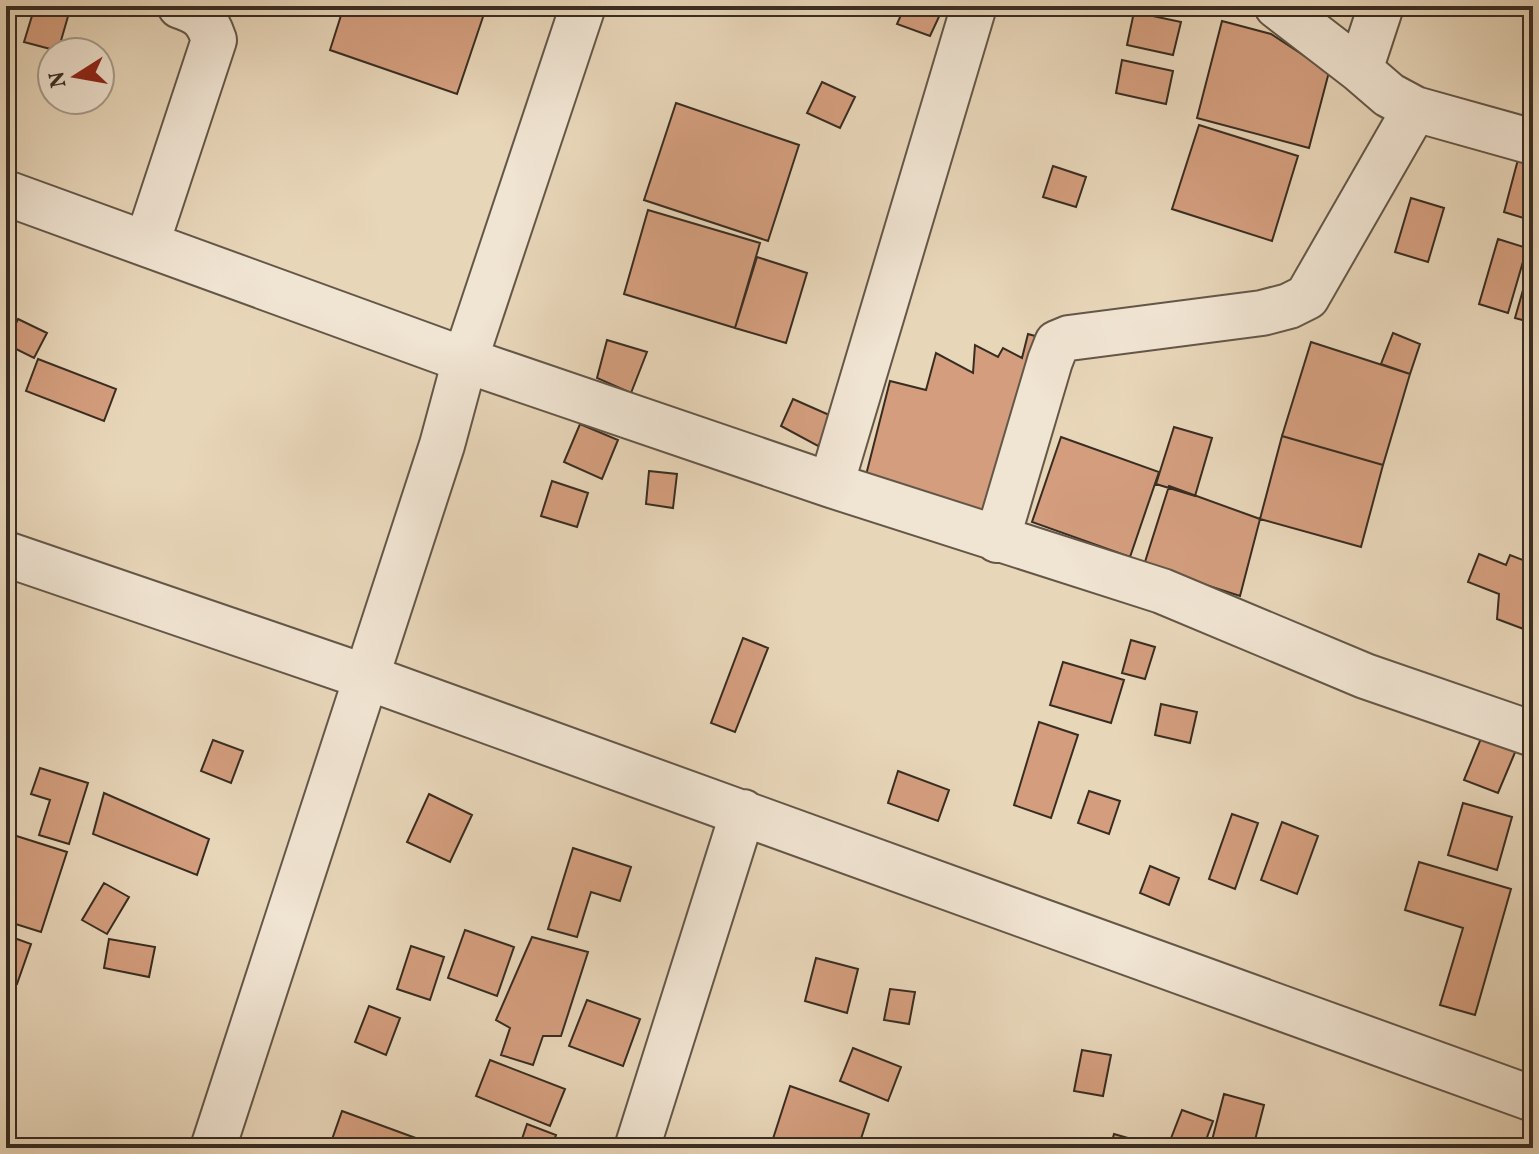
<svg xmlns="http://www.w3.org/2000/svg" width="1539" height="1154" font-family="Vollkorn,serif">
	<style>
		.building { fill: #d49e7e; stroke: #382d22; stroke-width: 2 }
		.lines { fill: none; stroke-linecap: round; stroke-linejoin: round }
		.minor-casing { stroke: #645748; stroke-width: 48 }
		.tertiary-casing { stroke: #645748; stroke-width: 48 }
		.minor { stroke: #f0e4d2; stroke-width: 44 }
		.tertiary { stroke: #f0e4d2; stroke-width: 44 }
	</style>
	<rect width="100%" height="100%" fill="#e8d6b9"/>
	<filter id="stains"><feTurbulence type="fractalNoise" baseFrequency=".0025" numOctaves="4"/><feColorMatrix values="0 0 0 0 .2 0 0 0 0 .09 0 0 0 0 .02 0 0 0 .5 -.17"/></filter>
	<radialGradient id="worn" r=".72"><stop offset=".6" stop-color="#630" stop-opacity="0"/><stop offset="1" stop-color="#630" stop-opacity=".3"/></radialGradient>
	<!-- building -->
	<path class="building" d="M35 6H71L58 51 24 42Z
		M344 6H470L485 11 457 94 330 50Z
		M905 6H944L930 36 897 24Z
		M1134 12 1181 22 1173 55 1127 45Z
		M1222 21 1271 34 1329 72 1309 148 1197 118Z
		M1122 60 1173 71 1166 104 1116 93Z
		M822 82 855 97 840 128 807 113Z
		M676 103 799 145 768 241 644 200Z
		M1199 125 1298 156 1272 241 1172 209Z
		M1520 152 1533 156V221L1504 212Z
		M1053 166 1086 177 1076 207 1043 197Z
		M1411 198 1444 208 1428 262 1395 252Z
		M648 210 760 243 735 328 624 294Z
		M1498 239 1527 248 1508 313 1479 304Z
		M757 257 807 273 786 343 735 328Z
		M1533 282V323L1515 318 1525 283Z
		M18 319 47 333 34 358 6 344Z
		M1393 333 1420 344 1410 374 1381 364Z
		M1028 334 1046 339 998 514 865 479 890 381 926 390 936 353 973 373 975 345 998 357 1003 348 1022 358Z
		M607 340 647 352 631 393 597 378Z
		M1311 342 1410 374 1383 465 1282 436Z
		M38 359 116 389 104 421 26 391Z
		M793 399 836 418 818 446 781 426Z
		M580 424 618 440 602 479 564 462Z
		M1174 427 1212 438 1195 496 1156 484Z
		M1282 436 1383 465 1361 547 1260 519Z
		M1061 437 1159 472 1130 557 1032 522Z
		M649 471 677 474 673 508 646 504Z
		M552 481 588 493 577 527 541 516Z
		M1169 486 1260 519 1240 596 1144 565Z
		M1533 526V555L1525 552Z
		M1479 554 1506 565 1510 555 1533 564V613L1529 631 1497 619 1499 594 1468 582Z
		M743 638 768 648 735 732 711 723Z
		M1131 640 1155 647 1145 679 1122 673Z
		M1063 662 1124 680 1111 723 1050 705Z
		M1161 704 1197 712 1190 743 1155 735Z
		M1039 722 1078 735 1051 818 1014 805Z
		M1482 736 1516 750 1498 793 1464 780Z
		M213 740 243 751 231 783 201 771Z
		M40 768 88 783 69 844 39 835 50 800 31 794Z
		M898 771 949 790 938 821 888 803Z
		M1089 791 1120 801 1109 834 1078 823Z
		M104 793 209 839 197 875 93 834Z
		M429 794 472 815 450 862 407 842Z
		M1463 803 1512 817 1497 870 1448 855Z
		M1232 814 1258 823 1235 889 1209 879Z
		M1282 822 1318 836 1297 894 1261 880Z
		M7 833 67 852 41 932 6 921Z
		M573 848 631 867 620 901 591 892 577 937 548 929Z
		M1419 862 1511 889 1475 1015 1440 1005 1463 928 1405 910Z
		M1150 866 1179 878 1169 905 1140 893Z
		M104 883 129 897 107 934 82 920Z
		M465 930 514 947 497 996 448 978Z
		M6 935 31 944 17 984 6 980Z
		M532 937 588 952 561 1036H543L533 1065 501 1055 510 1028 496 1020Z
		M109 939 155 947 149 977 104 968Z
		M411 946 444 957 430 1000 397 989Z
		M816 958 858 969 847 1013 805 1001Z
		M890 989 915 992 909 1024 884 1020Z
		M587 1000 640 1019 623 1066 569 1046Z
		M369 1006 400 1018 386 1055 355 1042Z
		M853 1048 901 1067 888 1101 840 1081Z
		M1082 1050 1111 1055 1103 1096 1074 1091Z
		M490 1060 565 1089 550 1126 476 1096Z
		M790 1086 869 1114 858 1148H770Z
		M1224 1094 1264 1105 1253 1148H1210Z
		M1182 1110 1213 1121 1203 1148H1175L1168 1146Z
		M342 1111 443 1148H329Z
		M527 1124 556 1135 551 1148H519Z
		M1114 1134 1152 1145 1151 1148H1110Z"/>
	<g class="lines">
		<!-- minor casing -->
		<g class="minor-casing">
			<path id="minor" d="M1277 6 1360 70 1389 95 1415 109 1533 142
				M1360 70 1381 6
				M6 193 465 360 831 485 1162 591 1365 676 1533 734
				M147 243 214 40C207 19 201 13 180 6
				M831 485 974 6
				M997 540 1050 361 1057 343 1069 338 1262 313 1289 306 1307 297 1415 109
				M6 554 366 677 1533 1099
				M637 1148 743 812"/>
		</g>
		<!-- tertiary casing -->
		<g class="tertiary-casing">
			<path id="tertiary" d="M213 1148 442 445 465 360 583 6"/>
		</g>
		<!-- minor -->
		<use href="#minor" class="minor"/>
		<!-- tertiary -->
		<use href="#tertiary" class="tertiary"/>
	</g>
	<!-- margin -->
	<rect width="1539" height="1154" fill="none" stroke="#e8d6b9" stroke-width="32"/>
	<rect x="8" y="8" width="1523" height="1138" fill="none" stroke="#382d22" stroke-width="4"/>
	<rect x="16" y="16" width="1507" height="1122" fill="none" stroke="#382d22" stroke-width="2"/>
	<!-- north arrow -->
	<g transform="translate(76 76) rotate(259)"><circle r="38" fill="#f0e4d2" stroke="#a69b8c" stroke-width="2"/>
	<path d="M0-6L14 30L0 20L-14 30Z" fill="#8f2418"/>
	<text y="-12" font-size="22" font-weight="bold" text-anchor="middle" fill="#382d22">N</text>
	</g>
	<rect width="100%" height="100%" filter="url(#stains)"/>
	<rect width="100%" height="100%" fill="url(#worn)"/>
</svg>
